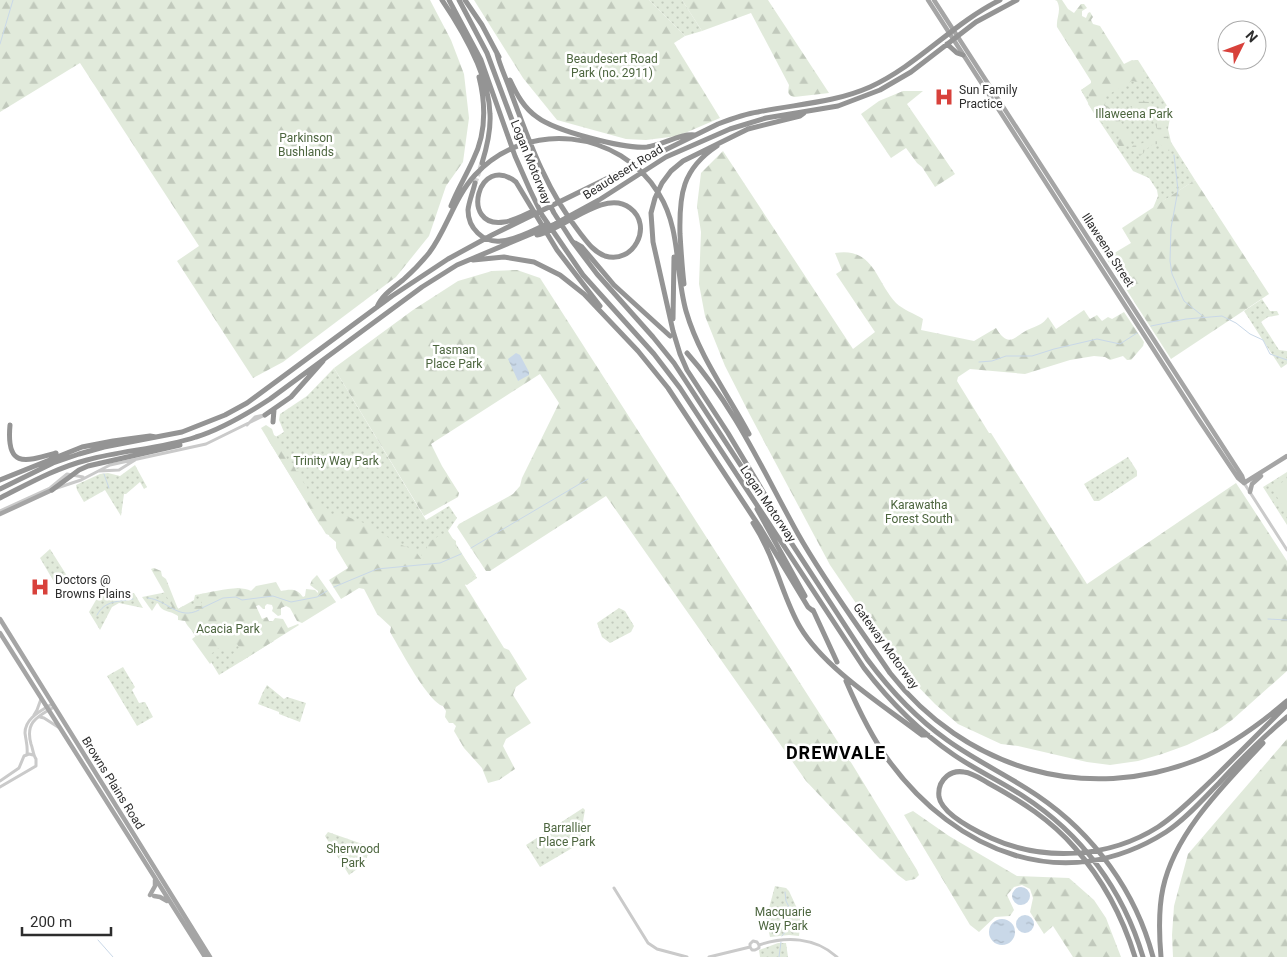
<svg xmlns="http://www.w3.org/2000/svg" width="1287" height="957" font-family="Roboto,sans-serif">
	<style>
		.green { fill: url(#green-dots) }
		.forest { fill: url(#forest-firs) }
		.wetland { fill: url(#wetland-marsh) }
		.pitch { fill: #e1eadb }
		.water { fill: url(#water-ripples) }
		.lines { fill: none; stroke-linecap: round; stroke-linejoin: round }
		.stream { stroke: #c9d8e8; stroke-width: 1 }
		.highway-tunnel { stroke: #d5d5d5; stroke-width: 5; stroke-dasharray: 5 2.5; stroke-linecap: butt }
		.minor { stroke: #cacaca; stroke-width: 3 }
		.major { stroke: #a5a5a5; stroke-width: 4.5 }
		.highway { stroke: #949494; stroke-width: 5 }
		.labels { text-anchor: middle; dominant-baseline: central; stroke-width: 5; stroke-linejoin: round; paint-order: stroke }
		.park-label { font-size: 12px; fill: #4c653e; stroke: #fff }
		.poi-label { font-size: 12px; fill: #2d2d2d; stroke: #fff; text-anchor: start }
		.street-label { font-size: 12px; fill: #2d2d2d; stroke: #fff }
		.district-label { font-size: 18px; font-weight: bold; letter-spacing: 1px; fill: #000; stroke: #fff }
	</style>
	<defs>
		<pattern id="green-dots" width="8" height="8" patternUnits="userSpaceOnUse" patternTransform="scale(1.25)"><rect width="8" height="8" fill="#e1eadb"/><path d="M2 2h.1M6 6h.1" fill="none" stroke="#c1c9bc" stroke-width="1.8" stroke-linecap="round"/></pattern>
		<pattern id="forest-firs" width="22" height="20" patternUnits="userSpaceOnUse" patternTransform="scale(1.25)"><rect width="22" height="20" fill="#e1eadb"/><path d="M5 1l3.5 6h-7zM16 11l3.5 6h-7z" fill="#c1c9bc"/></pattern>
		<pattern id="wetland-marsh" width="20" height="14" patternUnits="userSpaceOnUse" patternTransform="scale(1.25)"><rect width="20" height="14" fill="#e1eadb"/><path d="M1 5h8M5 5V1M11 12h8M15 12V8" fill="none" stroke="#c1c9bc"/></pattern>
		<pattern id="water-ripples" width="26" height="14" patternUnits="userSpaceOnUse" patternTransform="scale(1.25)"><rect width="26" height="14" fill="#c9d8e8"/><path d="M2 4q2-2 4 0t4 0M15 11q2-2 4 0t4 0" fill="none" stroke="#adbac7"/></pattern>
	</defs>
	<rect width="100%" height="100%" fill="#fff"/>
	<!-- green -->
	<path class="green" d="M649 0H682L702 31 685 36Z
		M1135 60H1138L1171 112 1168 129 1171 142 1195 180 1153 208 1158 196 1157 190 1149 178 1133 171 1092 110 1081 90Z
		M1262 299 1270 311H1277L1279 315 1268 317 1261 322 1279 350 1287 351V364L1281 368 1244 311Z
		M334 368 426 520 449 506 457 518 448 531 477 578 467 585 326 534 269 441 284 432 279 420 280 414 307 396Z
		M1128 457 1137 471V476L1099 501H1094L1084 484Z
		M135 465 147 487 144 489 140 482 126 494H124L121 516 105 490 84 502 77 490 76 485 100 474 108 473 120 476Z
		M1287 472V525L1263 487Z
		M50 549 69 579 57 587 40 558Z
		M240 588 274 641 219 675 184 618 157 603 152 611 142 597 167 592 178 609 194 600 195 595Z
		M110 592 118 595 134 593 143 608 119 603 112 607 100 630 89 612 96 600Z
		M619 608 625 611 634 626 631 632 610 643 602 637 597 623Z
		M123 667 135 687 132 690 139 703 145 702 153 717 137 726 107 676Z
		M267 685 284 699 287 697 306 703 300 722 279 714V712L258 704 263 692Z
		M583 808 585 810 579 844 540 867 526 845Z
		M328 832 371 847 364 864 349 875 325 836Z
		M775 886 786 888 789 891 801 917 799 936 789 935 770 937 766 919Z
		M778 943H786L788 957H760L759 950Z"/>
	<!-- forest -->
	<path class="forest" d="M0 0H430L451 40 464 74 469 118 463 162 446 186 429 236 396 277 283 362 253 378 177 261 199 246 80 63 0 112Z
		M474 0H649L685 36 674 43 720 118 678 136 646 140 626 139 557 120 523 78Z
		M682 0H768L829 93 794 97C787 95 788 92 789 85L751 13 702 31Z
		M1055 0H1062L1068 9 1074 13 1081 4H1084L1087 8 1082 11V16L1086 18 1088 13 1090 12 1093 17 1091 20 1093 24 1100 26 1124 64 1132 60 1137 61 1147 76C1141 81 1140 83 1132 81L1106 96 1105 105 1113 110 1130 136 1131 140 1124 146H1119L1116 142 1119 138 1118 134 1111 126H1106L1099 120 1088 104C1091 99 1089 96 1087 92L1083 93 1081 90 1091 83V81L1057 27C1056 17 1062 11 1057 1Z
		M903 91H923L907 104 955 174 935 187 922 167 917 163 906 148 891 158 861 114 879 101Z
		M723 151 853 349 875 332 836 274 842 270 835 253C874 247 875 280 896 303 902 309 915 314 923 319L921 330 974 341 996 328C1010 351 1015 334 1032 328 1039 325 1043 324 1048 317L1056 329 1084 310 1090 319 1097 315 1102 321 1108 317 1112 319 1124 312 1144 342 1143 346 1131 360H1127L1123 356 1110 360 1105 357 1094 356 1070 360 1025 374 970 369 958 377 957 381 989 433H991L1087 584 1236 483 1287 561V671L1232 720 1218 730 1187 745 1162 754 1138 761 1110 765 1087 762 1018 746 1001 744 958 724 935 704 900 668 830 565 750 415 725 366 705 316 699 284 701 232 697 206 701 173Z
		M1195 180 1269 294 1171 359 1106 258 1131 243 1122 228Z
		M517 270 540 278 852 764 917 870 919 875 915 879 906 881 898 875 883 860 880 859 806 781 606 496 490 571H486L457 527 459 524 513 494 520 486 522 478 559 403 540 374 431 444 442 466 459 493 458 497 424 516 334 368 413 310 458 281 492 271Z
		M266 425 272 429 274 435 277 437 288 461 293 463 296 471 300 472 303 482 306 485 310 496 315 499 323 508H327L330 516 336 513 342 519 347 516C355 521 365 522 373 527 387 536 398 546 414 549L422 560 426 557 424 554 421 556V551L427 550V543L439 536H449L456 541V546L476 575 467 581 465 585 504 648 509 650 527 679 516 687 513 695 531 723 506 739 503 746 515 769 499 780 488 783 482 768 464 748 454 731 456 726 453 723H449L445 717 446 711 443 706C428 702 399 647 390 632L391 627 377 614 364 589 359 588 341 599 329 580 348 568 336 548V542L329 536 330 533 325 527 320 525 261 428Z
		M154 568 161 571 162 576 166 579 178 609 183 606H201L202 602 200 599V594C213 592 240 584 251 591L256 586 276 582 281 591C290 589 297 588 303 597L305 596 306 589 315 590 318 593V591L310 585 312 580 317 575 336 602 302 623 297 621 290 608 286 606 281 608V615L278 616 272 611 273 608 272 605 267 604 265 606V609H263L259 605 256 606 262 619 267 617 269 621H273L275 618 283 619 288 628 298 624 299 625 240 662 237 660H235L231 656 239 647 237 644 229 647V650L220 647 211 654 207 652V653L213 660 210 664 192 639 196 636C193 630 187 627 185 621L178 620V616C170 610 162 613 158 603L171 608 172 606 151 569Z
		M1287 739V957H1173L1172 935 1174 906 1188 854Z
		M913 811 949 836 1017 876 1069 878 1094 900 1106 918 1121 957H1073L1053 926 1044 934 1030 912 1033 898 1030 889 1022 885 1014 887 1007 895 1014 910 1010 916 995 917 979 932 970 925 904 815Z"/>
	<!-- wetland -->
	<path class="wetland" d="M1137 99 1149 102 1156 114 1163 118 1168 142 1173 148 1171 150 1167 151 1160 144C1149 143 1147 150 1140 156L1136 154 1131 149 1134 143 1139 145 1152 138 1158 130 1147 111H1137L1129 106 1130 101Z"/>
	<!-- pitch -->
	<path class="pitch" d="M1287 479V513L1272 489Z"/>
	<!-- water -->
	<path class="water" d="M516 353 520 355 529 372V375L518 381 508 359Z
		M1012 896a9 9 0 1 1 18 0a9 9 0 1 1-18 0Z
		M1016 924a9 9 0 1 1 18 0a9 9 0 1 1-18 0Z
		M989 932a13 13 0 1 1 26 0a13 13 0 1 1-26 0Z"/>
	<g class="lines">
		<!-- stream -->
		<path class="stream" d="M0 44 13 0
			M1174 155 1178 190 1171 228 1170 261 1172 274 1184 301 1204 317
			M1151 326 1186 319 1222 316 1236 323 1250 334 1263 340 1270 354 1287 360
			M979 362 992 361 1006 356H1032L1054 349 1097 339 1120 344 1137 333
			M104 474 109 488
			M471 548 588 479
			M334 587 377 569 440 563 461 554
			M148 598C168 600 178 621 199 610
			M202 608 223 598 236 597 242 600 273 596 291 602 317 597 327 591
			M97 615C105 600 118 602 133 599
			M1268 619 1287 620
			M782 936C786 931 792 924 790 917 789 910 788 917 790 909L786 901 785 892
			M98 940 113 957
			M779 957 781 942"/>
		<!-- highway-tunnel -->
		<path class="highway-tunnel" d="M475 183 482 163"/>
		<!-- minor -->
		<path class="minor" d="M247 425 255 417 264 415
			M99 471 119 470 135 460
			M1244 483 1287 550
			M57 488 81 480 110 465 206 444 265 415
			M0 511 50 488 67 474 83 477
			M34 715 37 710 41 699
			M40 717 44 718 58 727
			M27 754C28 747 26 741 25 733 25 718 41 711 52 704
			M0 781 19 768 24 756 29 754 33 755
			M0 787 36 766V759C33 755 33 749 31 744 25 722 37 717 54 707
			M614 888 648 943 657 949 687 957
			M759 945C786 936 815 937 837 957
			M750 947V944L753 941 757 942 759 945
			M750 947 752 950H755L759 948V945
			M709 957 750 947"/>
		<!-- major -->
		<path class="major" d="M928 0 1197 417 1238 478 1244 483
			M934 0 1242 476 1244 482
			M1244 483 1287 456
			M1250 492 1252 484 1261 476
			M0 514 52 490
			M0 619 210 957
			M0 633 205 957
			M150 895 155 886V880
			M154 896 160 897 167 901"/>
		<!-- highway -->
		<path class="highway" d="M442 0C463 31 489 76 490 114 491 131 487 147 482 163
			M449 0 481 60 515 156 530 190 542 215 583 275 654 354 680 388 864 668C890 702 919 731 954 755 976 770 1000 781 1023 796 1082 834 1123 890 1143 957
			M459 0 487 53 527 160 554 213 572 241 597 274 653 337 674 363 867 659C890 690 916 718 947 740 976 761 1009 776 1038 796 1094 834 1136 892 1153 957
			M465 0 482 25 499 57
			M947 44 957 53 963 55
			M497 54C500 66 506 78 510 90 529 141 546 190 580 233 587 242 594 252 605 256 633 265 654 226 630 208 605 188 563 230 537 235
			M510 80C517 95 524 108 537 117 555 131 624 149 647 147 663 145 681 133 695 135
			M475 183C473 192 469 201 468 210 468 228 483 243 501 241 516 240 532 231 545 225
			M451 206C457 190 466 176 473 160 486 134 486 105 479 77
			M533 211C524 215 514 221 504 222 459 229 478 152 516 182L557 250 600 306
			M575 243 582 247 614 285 670 336
			M473 260 504 257 534 262 560 275 584 294 638 351 668 388 761 529 808 607 813 611
			M684 284C682 267 681 250 680 234 679 195 682 169 717 146
			M377 307C382 295 393 288 403 280 412 272 421 263 429 253 447 229 454 198 475 175 527 119 619 129 659 194 681 229 675 272 686 311 699 356 727 393 749 434
			M673 319 674 257
			M687 353C735 407 763 471 798 534 825 582 859 627 890 673 965 769 1085 805 1199 759 1232 745 1260 724 1287 701
			M265 415 291 397 323 361
			M273 422 274 410
			M10 425C6 468 24 462 56 453
			M0 480 82 447 113 441 150 436 156 437
			M0 489 53 463 79 454 104 447 182 432 225 415 247 403 392 296 448 259 492 235 718 124C731 119 744 114 758 112 796 104 834 103 870 87 918 65 952 24 1000 0
			M52 490 79 470 88 466 180 445
			M0 498C28 484 56 468 87 460 123 450 160 449 196 437 222 429 247 414 270 399L422 287 457 265 555 224 599 200 666 157 730 129 766 118 838 106 880 90 911 72 976 22 1017 0
			M757 509 805 596
			M777 515 728 433 687 370 680 354 673 331 653 242 651 213 655 198 662 183 671 171 683 161 748 129 800 116 804 113
			M753 523C762 537 769 552 775 568 783 588 789 608 800 627 825 669 883 705 922 735H928
			M813 610 837 662
			M846 681C858 709 871 736 889 761 956 852 1064 897 1166 832 1186 819 1202 800 1219 783 1240 760 1263 737 1287 717
			M1135 957C1123 918 1103 880 1075 848 1051 820 1021 801 988 783 981 779 973 773 964 772 958 771 952 772 947 776 941 781 938 789 939 797 942 814 976 831 991 838 1044 862 1109 858 1158 827 1178 814 1195 796 1212 780 1237 755 1262 730 1287 705
			M1161 957C1159 934 1158 911 1163 888 1175 832 1225 784 1263 743"/>
	</g>
	<!-- icons -->
	<defs>
		<g id="hospital-bare" transform="scale(1.5)"><path d="M-5-5h3v3.5h4V-5h3V5h-3V1.5h-4V5h-3Z" fill="#d8413b" stroke="#fff" stroke-width="2.5" paint-order="stroke"/></g>
	</defs>
	<g fill-rule="evenodd">
		<use href="#hospital-bare" x="944" y="97"/>
		<use href="#hospital-bare" x="40" y="587"/>
	</g>
	<g class="labels">
		<!-- park labels -->
		<g class="park-label">
			<text x="612" y="59">Beaudesert Road<tspan x="612" dy="14">Park (no. 2911)</tspan></text>
			<text x="1134" y="114">Illaweena Park</text>
			<text x="306" y="138">Parkinson<tspan x="306" dy="14">Bushlands</tspan></text>
			<text x="454" y="350">Tasman<tspan x="454" dy="14">Place Park</tspan></text>
			<text x="336" y="461">Trinity Way Park</text>
			<text x="919" y="505">Karawatha<tspan x="919" dy="14">Forest South</tspan></text>
			<text x="228" y="629">Acacia Park</text>
			<text x="567" y="828">Barrallier<tspan x="567" dy="14">Place Park</tspan></text>
			<text x="353" y="849">Sherwood<tspan x="353" dy="14">Park</tspan></text>
			<text x="783" y="912">Macquarie<tspan x="783" dy="14">Way Park</tspan></text>
		</g>
		<!-- poi labels -->
		<g class="poi-label">
			<text x="959" y="90">Sun Family<tspan x="959" dy="14">Practice</tspan></text>
			<text x="55" y="580">Doctors @<tspan x="55" dy="14">Browns Plains</tspan></text>
		</g>
		<!-- street labels -->
		<g class="street-label">
			<text transform="translate(531 162) rotate(68)">Logan Motorway</text>
			<text transform="translate(623 172) rotate(-32)">Beaudesert Road</text>
			<text transform="translate(1108 250) rotate(57)">Illaweena Street</text>
			<text transform="translate(768 504) rotate(56)">Logan Motorway</text>
			<text transform="translate(886 646) rotate(54)">Gateway Motorway</text>
			<text transform="translate(113 783) rotate(58)">Browns Plains Road</text>
		</g>
		<!-- district labels -->
		<g class="district-label">
			<text x="836" y="752">DREWVALE</text>
		</g>
	</g>
	<!-- north arrow -->
	<g transform="translate(1242 45) rotate(48)"><circle r="24" fill="#ffffff" stroke="#ababab"/>
	<path d="M0-4L9 19L0 12L-9 19Z" fill="#d8413b"/>
	<text y="-8" font-size="14" font-weight="bold" text-anchor="middle" fill="#2d2d2d">N</text>
	</g>
	<!-- scale -->
	<path d="M22 927v8h89v-8" fill="none" stroke="#2d2d2d" stroke-width="2.5"/>
	<text x="30" y="927" font-size="15" fill="#2d2d2d" stroke="#ffffff" stroke-width="4" paint-order="stroke">200 m</text>
</svg>
